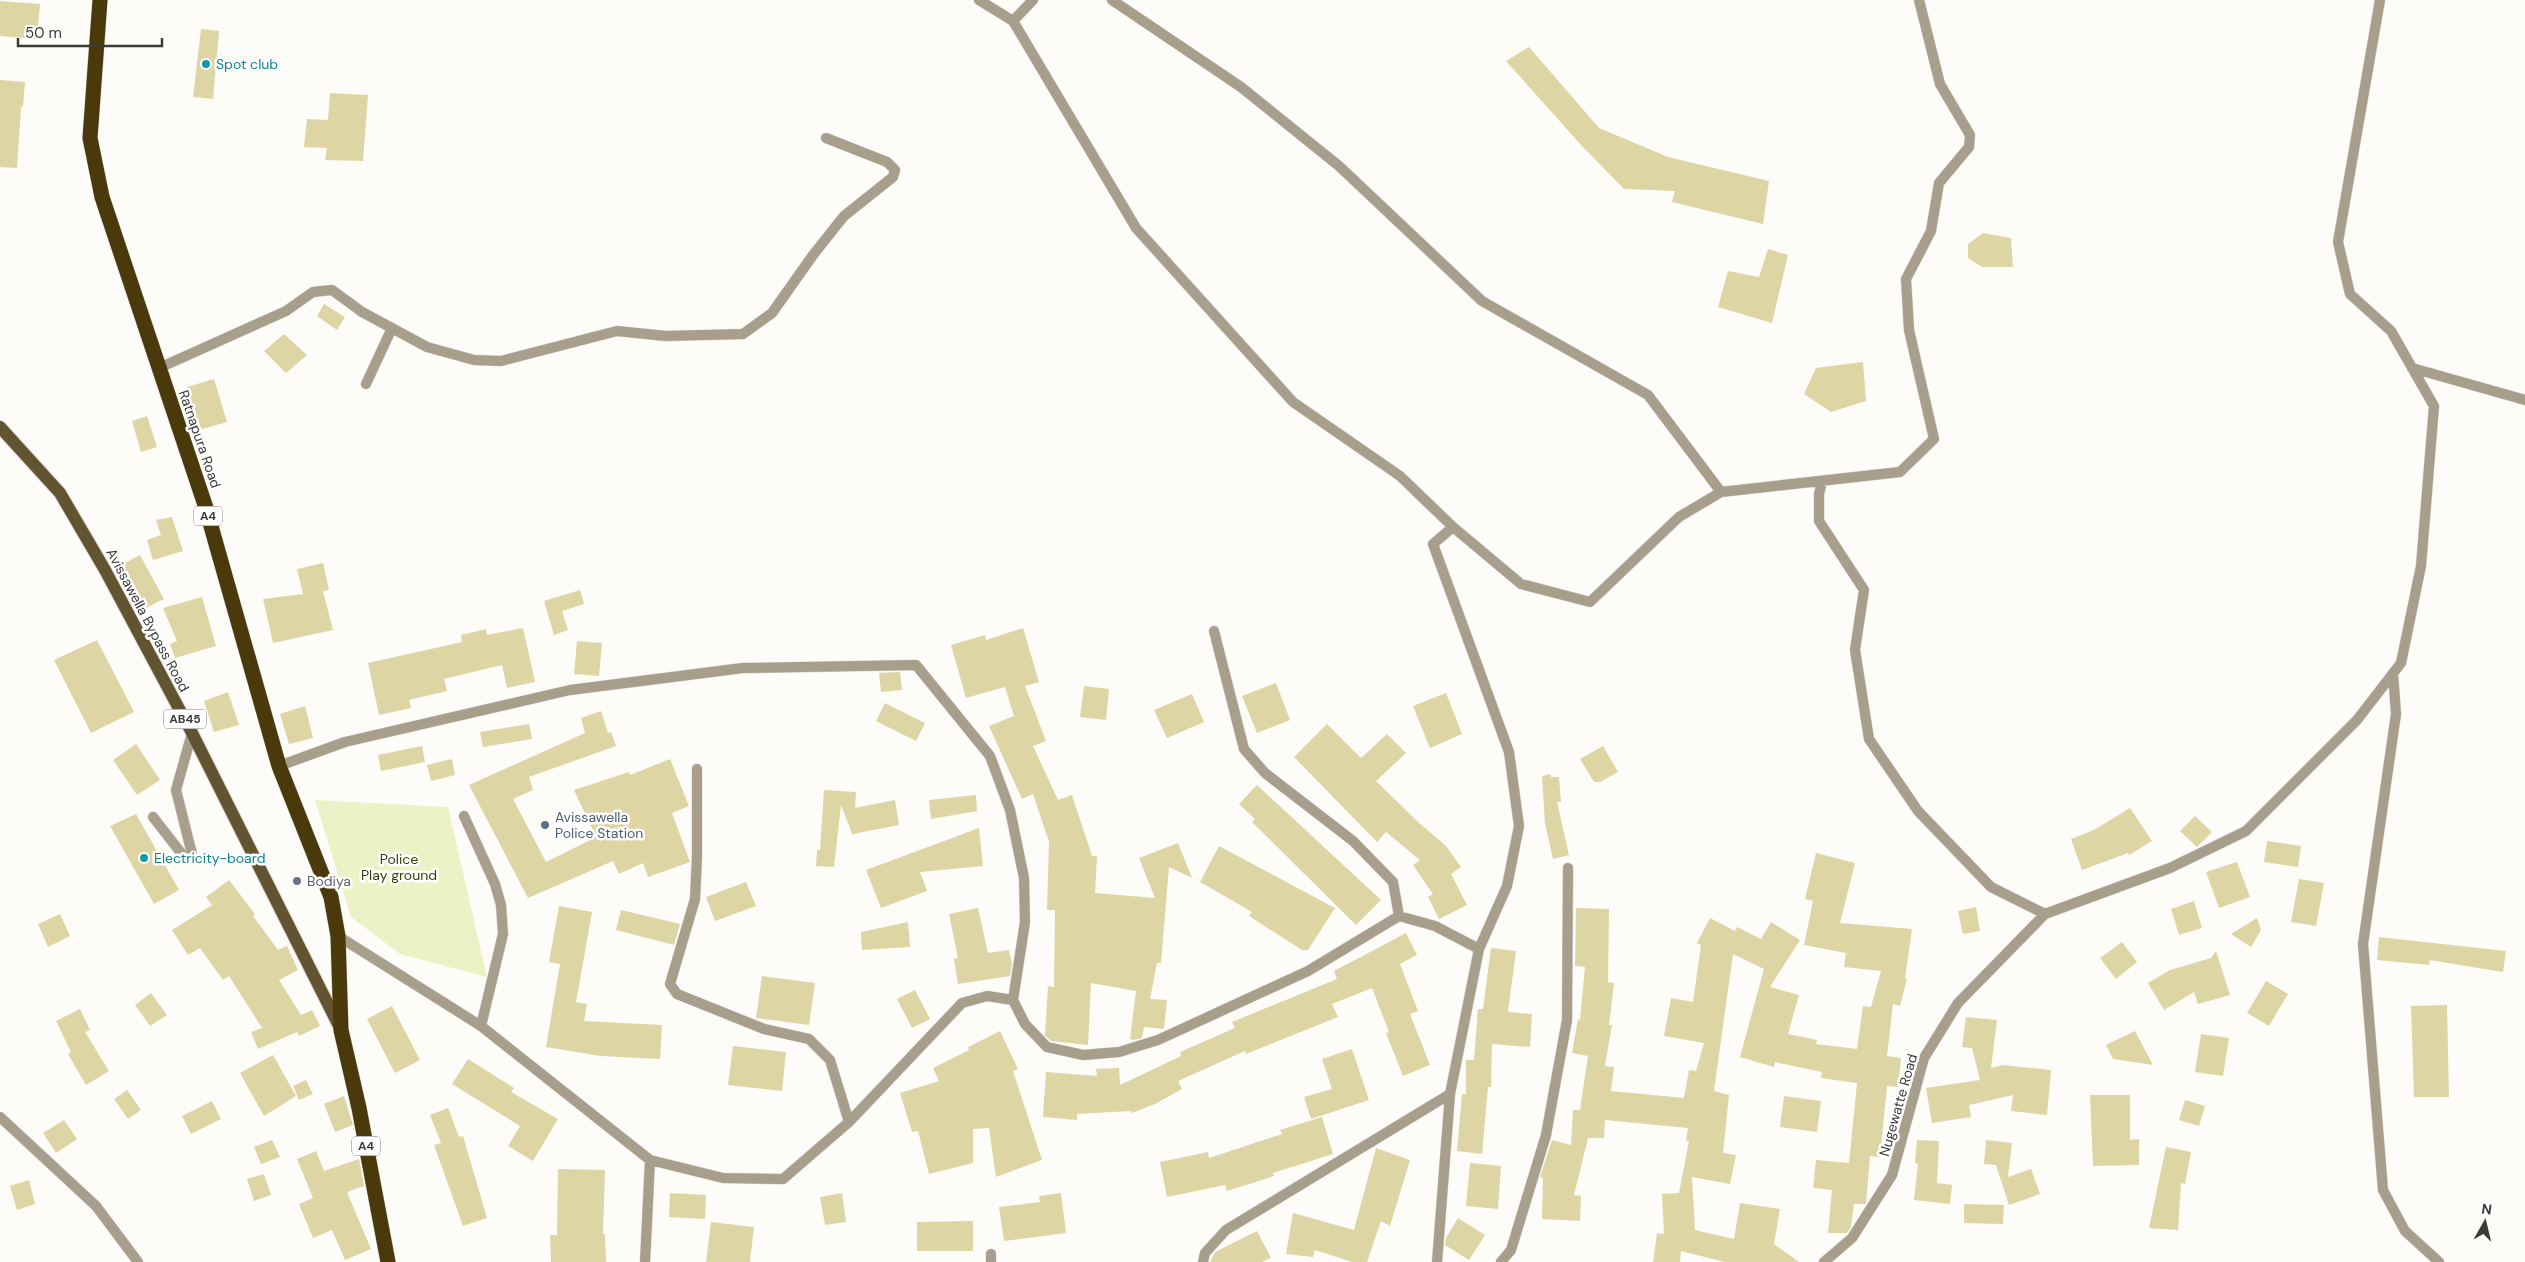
<svg xmlns="http://www.w3.org/2000/svg" width="2525" height="1262" font-family="'DM Sans',sans-serif">
	<style>
		.green { fill: #ecf2c5 }
		.building { fill: #ded5a4 }
		.lines { fill: none; stroke-linecap: round; stroke-linejoin: round }
		.lane-casing { stroke: #dad9d6; stroke-width: 11 }
		.street-casing { stroke: #dad9d6; stroke-width: 11 }
		.primary-casing { stroke: #dad9d6; stroke-width: 14 }
		.highway-casing { stroke: #dad9d6; stroke-width: 16 }
		.lane { stroke: #a79f8c; stroke-width: 10 }
		.street { stroke: #a79f8c; stroke-width: 10 }
		.primary { stroke: #625430; stroke-width: 12 }
		.highway { stroke: #4a3a0b; stroke-width: 15 }
		.culture-dot { fill: #0f9aa8; stroke: #fff; stroke-width: 2 }
		.service-dot { fill: #5c6f8a; stroke: #fff; stroke-width: 2 }
		.worship-dot { fill: #6b7280; stroke: #fff; stroke-width: 2 }
		.labels { text-anchor: middle; dominant-baseline: central; stroke-width: 5; stroke-linejoin: round; paint-order: stroke }
		.shield { fill: #fff; stroke: #767674; stroke-width: 1 }
		.shield-label { font-size: 12px; font-weight: bold; fill: #3b3b39 }
		.culture-label { font-size: 14px; fill: #0d838f; stroke: #fff; text-anchor: start }
		.street-label { font-size: 14px; fill: #3b3b39; stroke: #fff }
		.service-label { font-size: 14px; fill: #4e5e75; stroke: #fff; text-anchor: start }
		.park-label { font-size: 14px; fill: #3a3d02; stroke: #fff }
		.worship-label { font-size: 14px; fill: #5b616d; stroke: #fff; text-anchor: start }
	</style>
	<rect width="100%" height="100%" fill="#fdfcf8"/>
	<!-- green -->
	<path class="green" d="M315 800 448 807 487 977 400 954 351 917Z"/>
	<!-- building -->
	<path class="building" d="M0 1 40 4 37 39 0 36Z
		M201 29 219 31 213 99 193 97Z
		M1529 47 1599 128 1668 157 1769 181 1763 224 1672 202 1675 191 1624 189 1582 146 1506 61Z
		M0 80 25 82 23 107H21L17 168 0 167Z
		M330 93 368 95 363 161 325 160 327 148 304 147 307 119 328 120Z
		M1983 233 2011 238 2013 267H1982L1968 258V244Z
		M1768 249 1788 255 1772 323 1718 307 1728 271 1759 277Z
		M324 304 345 317 337 330 317 316Z
		M284 334 307 355 286 373 264 351Z
		M1863 362 1866 401 1831 412 1804 394 1816 368Z
		M214 379 227 422 199 430 187 387Z
		M147 416 157 447 141 452 132 421Z
		M172 517 183 551 153 560 147 540 161 535 156 520Z
		M140 555 164 599 144 609 121 565Z
		M323 563 329 590 323 591 333 630 273 643 263 599 303 594 297 569Z
		M580 590 584 604 562 611 568 630 554 635 544 601Z
		M202 597 216 646 175 658 170 644 177 641 163 608Z
		M523 628 535 682 507 688 502 665 444 679 447 691 409 700 411 708 379 715 368 663 462 642 461 635 486 629 487 635Z
		M1023 628 1039 682 1025 686 1046 741 1033 746 1058 800 1072 795 1092 856H1097L1095 893 1155 898 1139 858 1178 843 1192 878 1169 867 1161 963H1157L1150 999 1167 1000 1164 1029 1144 1027 1142 1038 1134 1040 1130 1039 1136 991 1091 983 1088 1045 1051 1041 1045 1035 1048 986 1054 987 1055 910H1047L1049 842 1033 794 1022 799 989 726 1014 716 1005 687 966 698 951 645 985 635 986 640Z
		M97 640 134 712 91 733 54 660Z
		M577 641 602 643 599 676 574 674Z
		M900 672 902 690 881 692 879 673Z
		M1276 683 1290 720 1257 733 1242 696Z
		M1084 686 1109 689 1106 720 1080 717Z
		M228 692 239 725 214 732 204 701Z
		M1446 693 1462 734 1430 748 1413 706Z
		M1192 694 1204 722 1167 738 1154 710Z
		M885 703 925 723 916 741 876 721Z
		M305 706 313 738 289 744 280 714Z
		M601 711 608 733 611 732 616 746 529 777 533 790 513 799 546 862 596 837 574 790 629 772 630 775 670 759 689 806 672 813 690 862 648 877 643 863 619 874 613 861 528 898 469 785 585 733 581 718Z
		M529 724 532 739 483 747 480 732Z
		M1327 724 1361 758 1387 734 1406 753 1376 781 1418 822 1446 846 1461 867 1451 874 1467 905 1439 919 1428 897 1433 894 1413 865 1420 860 1386 832 1377 842 1294 757Z
		M136 744 160 780 137 795 113 760Z
		M422 746 425 762 381 771 378 755Z
		M1603 746 1618 772 1600 782H1594L1580 759Z
		M452 759 455 775 431 781 427 765Z
		M1550 774 1551 777H1559L1561 802H1557L1569 855 1553 859 1545 824 1542 776Z
		M1257 785 1381 900 1356 925 1252 822 1255 819 1239 804Z
		M824 790 856 792 855 808 895 800 899 825 853 834V836L841 805 834 867 816 866 817 850H820Z
		M976 795 977 811 931 819 929 800Z
		M2130 808 2152 841 2129 855 2128 853 2082 870 2071 839 2094 830Z
		M136 814 179 890 154 904 110 826Z
		M2195 816 2212 832 2197 847 2180 831Z
		M979 828 983 866 920 872 927 891 881 908 866 870Z
		M2267 841 2301 846 2298 867 2264 862Z
		M1219 846 1335 908 1308 950H1302L1249 916 1252 912 1200 882Z
		M1816 853 1855 863 1840 923 1912 929 1905 978 1907 979 1900 1006 1893 1004 1887 1056 1901 1058 1898 1087 1887 1086 1880 1157 1870 1156 1866 1204H1854L1851 1227 1847 1233H1828L1832 1190 1813 1188 1816 1160 1849 1163 1857 1083 1821 1078 1822 1072 1775 1062 1774 1067 1740 1057 1764 969 1733 954 1714 1091 1729 1095 1723 1153 1736 1155 1730 1184 1692 1177 1695 1230 1734 1239 1740 1203 1780 1209 1774 1244 1799 1262H1725L1681 1251 1680 1262H1653L1657 1233 1664 1234 1662 1194 1679 1193 1689 1141H1686L1688 1128 1605 1120 1604 1138H1588L1574 1195 1581 1196 1580 1221 1542 1219 1543 1178 1540 1177 1552 1140 1571 1145 1573 1110H1580L1588 1056 1572 1053 1578 1019 1580 1020 1585 967 1575 966 1576 908 1609 909 1608 982 1614 983 1609 1025H1612L1605 1066 1614 1067 1611 1091 1684 1098 1689 1070 1696 1071 1704 1043 1664 1036 1671 998 1693 1002 1701 945 1697 943 1710 918 1735 931 1737 927 1761 939 1771 922 1800 940 1770 987 1799 995 1788 1034 1817 1040 1816 1044 1857 1049 1863 1006 1871 1007 1881 971 1844 967 1846 953 1804 945 1813 901 1805 899Z
		M2237 862 2250 897 2219 908 2206 872Z
		M2299 879 2324 883 2316 926 2291 922Z
		M229 880 255 914 253 916 278 950 287 946 298 970 279 980 301 1015 312 1010 320 1026 299 1036 297 1032 258 1049 251 1032 262 1028 229 976 223 980 200 948 188 955 172 930 212 905 206 897Z
		M746 882 756 906 715 921 706 897Z
		M2194 901 2202 928 2179 935 2171 909Z
		M559 906 592 912 576 1002 587 1004 584 1021 662 1025 660 1059 601 1056 546 1047 560 964 549 962Z
		M1976 907 1980 931 1963 934 1958 911Z
		M978 908 988 953 1009 950 1012 964 1010 976 958 984 954 959 958 958 949 914Z
		M621 910 680 924 674 945 616 930Z
		M60 914 70 936 48 947 38 924Z
		M2257 918 2261 930 2251 947 2231 934Z
		M908 922 910 947 862 950 861 932Z
		M1406 933 1417 955 1400 964 1418 1011 1410 1014 1430 1065 1403 1076 1386 1033 1389 1032 1372 988 1332 1004 1338 1017 1246 1054 1245 1051 1178 1081 1182 1089 1155 1104 1132 1113 1131 1111 1077 1114V1120L1043 1117 1046 1072 1097 1076 1096 1069 1119 1068 1120 1085 1181 1056 1180 1052 1235 1028 1232 1022 1337 979 1334 971Z
		M2379 937 2506 951 2503 972 2430 960 2429 965 2377 960Z
		M2122 942 2137 962 2116 979 2100 958Z
		M1491 948 1516 951 1508 1012 1532 1014 1530 1047 1492 1044 1491 1087H1488L1482 1154 1457 1151 1462 1094H1466V1060H1474L1478 1009H1483Z
		M2216 951 2230 995 2198 1004 2194 992 2164 1010 2148 983 2170 970 2211 958Z
		M762 976 815 983 809 1025 756 1018Z
		M2266 981 2288 994 2269 1026 2247 1013Z
		M915 990 930 1019 912 1028 897 999Z
		M151 993 167 1015 150 1026 135 1005Z
		M2447 1005 2449 1097H2414L2411 1006Z
		M392 1006 420 1060 395 1073 367 1019Z
		M80 1009 90 1030 85 1032 109 1071 86 1085 68 1054 71 1052 56 1021Z
		M1966 1017 1997 1020 1991 1068 2002 1065 2051 1070 2047 1115 2011 1111 2013 1095 1969 1105 1971 1117 1932 1123 1926 1088 1980 1080 1972 1048 1962 1047Z
		M1000 1031 1018 1069 1013 1071 1042 1160 996 1177 989 1128 973 1129V1163L929 1174 918 1131 912 1132 900 1093 939 1081 933 1068 969 1050 968 1047Z
		M2135 1031 2153 1065 2113 1059 2106 1045Z
		M2201 1034 2229 1038 2223 1076 2195 1072Z
		M733 1046 786 1052 782 1091 728 1085Z
		M1352 1049 1369 1100 1311 1119 1304 1097 1332 1089 1322 1059Z
		M273 1055 296 1096 264 1116 240 1073Z
		M468 1059 514 1088 511 1092 558 1119 533 1161 508 1146 520 1126 452 1084Z
		M306 1080 313 1094 299 1100 293 1086Z
		M127 1090 141 1110 128 1119 114 1099Z
		M2090 1095H2130V1140L2139 1139V1165L2093 1166Z
		M344 1096 353 1125 335 1132 324 1104Z
		M1784 1096 1821 1101 1817 1132 1780 1127Z
		M2185 1100 2205 1106 2199 1126 2179 1120Z
		M212 1101 221 1119 191 1134 182 1116Z
		M448 1108 459 1137 463 1136 487 1218 463 1226 434 1145 441 1143 430 1115Z
		M1322 1117 1333 1154 1273 1173 1274 1176 1227 1191 1225 1185 1167 1197 1160 1162 1208 1152 1209 1158 1282 1134 1280 1130Z
		M64 1120 77 1139 56 1153 43 1133Z
		M272 1140 280 1157 261 1164 254 1147Z
		M1917 1140 1939 1141 1937 1183 1952 1185 1950 1204 1914 1200 1918 1164 1915 1163Z
		M1986 1140 2012 1143 2008 1177 2031 1169 2040 1194 2009 1205 1996 1165 1984 1164Z
		M2166 1147 2191 1152 2185 1184 2181 1183 2178 1230 2149 1228Z
		M1376 1148 1410 1160 1390 1226 1381 1221 1367 1262H1352L1315 1250 1313 1257 1286 1254 1293 1213 1354 1230Z
		M316 1151 324 1171 359 1159 364 1186 347 1192 371 1249 345 1260 332 1230 313 1238 299 1204 313 1198 297 1159Z
		M1470 1163 1501 1166 1498 1209 1466 1206Z
		M558 1169 605 1170 603 1234H605L606 1262H551L550 1235H557Z
		M264 1174 271 1195 254 1201 247 1179Z
		M29 1180 35 1204 17 1210 10 1186Z
		M670 1193 706 1195 705 1219 669 1217Z
		M842 1193 846 1222 825 1225 820 1197Z
		M1061 1193 1066 1233 1004 1241 999 1207 1040 1202 1039 1196Z
		M1964 1204 2004 1205 2003 1224 1964 1223Z
		M1458 1218 1485 1235 1469 1260 1445 1245 1446 1238Z
		M973 1221V1251H917V1222Z
		M711 1222 754 1227 750 1262H706Z
		M1257 1231 1271 1258 1262 1262H1210L1215 1252Z"/>
	<g class="lines">
		<!-- lane casing -->
		<g class="lane-casing">
			<path id="lane" d="M366 384 392 328
				M153 817 185 858 192 854 176 790 192 733"/>
		</g>
		<!-- street casing -->
		<g class="street-casing">
			<path id="street" d="M979 0 1013 21 1136 228 1293 402 1400 476 1453 527 1521 584 1590 602 1679 517 1721 492 1900 472 1934 439 1909 330 1906 279 1931 231 1939 183 1969 147 1970 135 1940 84 1919 0
				M1112 0 1241 87 1339 166 1482 301 1648 395 1721 492
				M1013 21 1033 0
				M159 368 286 311 313 292 332 290 362 312 427 347 474 360 501 361 617 331 666 336 743 334 772 313 813 255 844 216 893 177 895 170 887 162 826 138
				M2412 368 2525 400
				M1822 482 1819 494V521L1864 590 1855 650 1869 739 1918 811 1991 887 2045 914 2170 868 2246 831 2357 720 2401 663 2421 566 2434 406 2391 331 2350 294 2338 242 2380 0
				M1214 631 1244 749 1265 773 1353 841 1393 882 1399 916
				M2393 673 2396 714 2363 944 2383 1190 2405 1231 2439 1262
				M279 766 345 742 570 690 743 668 916 665 990 756 1010 810 1024 878 1025 922 1013 1000 987 996 962 1003 849 1122 783 1179 723 1178 650 1160 481 1026 338 936
				M697 769V857L695 899 670 984 677 994 764 1029 809 1039 830 1060 849 1122
				M464 816 495 884 501 905 503 934 481 1026
				M1013 1000 1025 1024 1047 1047 1083 1055 1119 1052 1158 1040 1308 971 1399 916 1435 926 1479 949
				M0 1117 96 1206 138 1262
				M991 1254V1262
				M645 1262 650 1160
				M1203 1262 1205 1253 1226 1230 1450 1094 1479 949 1507 886 1519 826 1509 752 1433 544 1453 527
				M1437 1262 1450 1094
				M1501 1262 1511 1250 1546 1135 1567 1020 1568 868
				M1824 1262 1852 1238 1892 1175 1924 1058 1958 1003 2045 914"/>
		</g>
		<!-- primary casing -->
		<g class="primary-casing">
			<path id="primary" d="M0 427 60 493 105 570 192 733 341 1030"/>
		</g>
		<!-- highway casing -->
		<g class="highway-casing">
			<path id="highway" d="M100 0 90 138 102 197 205 505 279 766 331 897 338 936 341 1030 359 1108 388 1262"/>
		</g>
		<!-- lane -->
		<use href="#lane" class="lane"/>
		<!-- street -->
		<use href="#street" class="street"/>
		<!-- primary -->
		<use href="#primary" class="primary"/>
		<!-- highway -->
		<use href="#highway" class="highway"/>
	</g>
	<!-- markers -->
	<g class="culture-dot">
		<circle cx="206" cy="64" r="5"/>
		<circle cx="144" cy="858" r="5"/>
	</g>
	<circle class="service-dot" cx="545" cy="825" r="5"/>
	<circle class="worship-dot" cx="297" cy="881" r="5"/>
	<g class="labels">
		<!-- shield labels -->
		<g class="shield">
			<rect x="194" y="506.5" width="28" height="19" rx="4"/>
			<rect x="164" y="709.5" width="42" height="19" rx="4"/>
			<rect x="352" y="1136.5" width="28" height="19" rx="4"/>
		</g>
		<g class="shield-label">
			<text x="208" y="516">A4</text>
			<text x="185" y="719">AB45</text>
			<text x="366" y="1146">A4</text>
		</g>
		<!-- culture labels -->
		<g class="culture-label">
			<text x="216" y="64">Spot club</text>
			<text x="154" y="858">Electricity-board</text>
		</g>
		<!-- street labels -->
		<g class="street-label">
			<text transform="translate(200 439) rotate(71)">Ratnapura Road</text>
			<text transform="translate(148 620) rotate(62)">Avissawella Bypass Road</text>
			<text transform="translate(1898 1105) rotate(-74)">Nugewatte Road</text>
		</g>
		<!-- service labels -->
		<g class="service-label">
			<text x="555" y="817">Avissawella<tspan x="555" dy="16">Police Station</tspan></text>
		</g>
		<!-- park labels -->
		<g class="park-label">
			<text x="399" y="859">Police<tspan x="399" dy="16">Play ground</tspan></text>
		</g>
		<!-- worship labels -->
		<g class="worship-label">
			<text x="307" y="881">Bodiya</text>
		</g>
	</g>
	<!-- north arrow -->
	<g transform="translate(2485 1222) rotate(8)" stroke="#ffffff" stroke-width="4" paint-order="stroke">
	<path d="M0-4L9 19L0 12L-9 19Z" fill="#3b3b39"/>
	<text y="-8" font-size="14" font-weight="bold" text-anchor="middle" fill="#3b3b39">N</text>
	</g>
	<!-- scale -->
	<path d="M18 38v8h144v-8" fill="none" stroke="#3b3b39" stroke-width="2.5"/>
	<text x="25" y="38" font-size="15" fill="#3b3b39" stroke="#ffffff" stroke-width="4" paint-order="stroke">50 m</text>
</svg>
